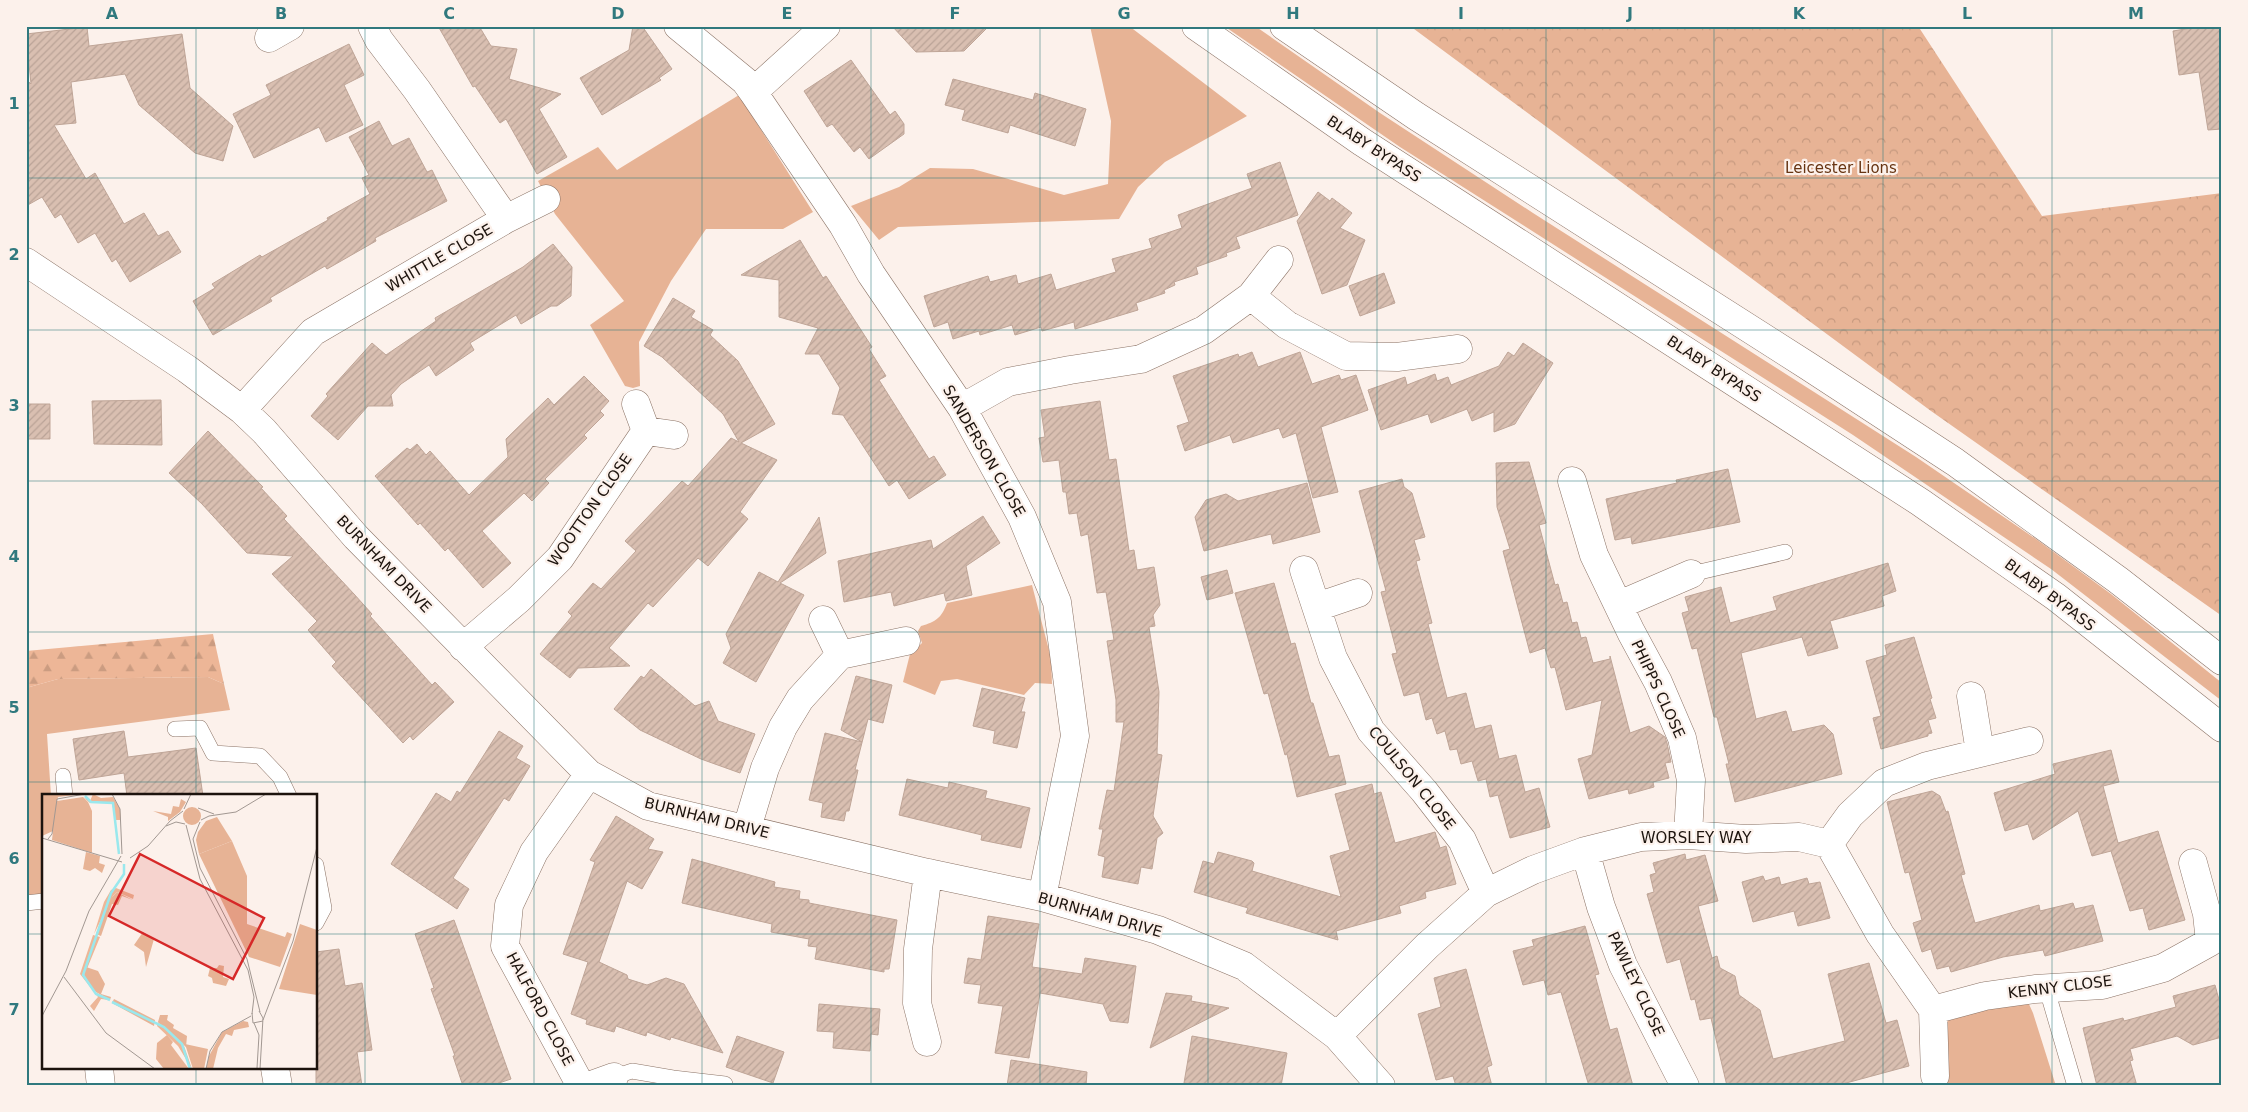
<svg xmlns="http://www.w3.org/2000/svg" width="2248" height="1112" font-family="'DejaVu Sans',sans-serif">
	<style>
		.grass { fill: #e7b395 }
		.forest { fill: url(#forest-firs) }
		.park { fill: url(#park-crowns) }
		.building { fill: url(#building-hatch); stroke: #bfa597 }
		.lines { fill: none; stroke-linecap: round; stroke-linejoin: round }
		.service-casing { stroke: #8c7467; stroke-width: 16 }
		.minor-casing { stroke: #8c7467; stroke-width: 29 }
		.primary-casing { stroke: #8c7467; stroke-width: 29 }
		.service { stroke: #fff; stroke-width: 15 }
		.minor { stroke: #fff; stroke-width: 28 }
		.primary { stroke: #fff; stroke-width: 28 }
		.grid { fill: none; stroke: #30797e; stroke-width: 1; stroke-opacity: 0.55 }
		.labels { text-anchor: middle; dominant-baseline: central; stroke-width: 4.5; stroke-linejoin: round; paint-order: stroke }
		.street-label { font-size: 15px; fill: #1c130d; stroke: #fcf1eb }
		.park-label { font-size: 15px; fill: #673412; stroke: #fcf1eb }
		.inset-river { fill: none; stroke: #9ae8ed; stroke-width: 2.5 }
		.inset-road { fill: none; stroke: #a29892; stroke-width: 1 }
		.view { fill: #d62828; fill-opacity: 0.15; stroke: #d62828; stroke-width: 2.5 }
		.inset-edge { fill: none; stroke: #1c130d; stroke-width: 2.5 }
		.neatline { fill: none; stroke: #30797e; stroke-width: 2 }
		.grid-label { font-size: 16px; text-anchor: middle; font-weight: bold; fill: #30797e }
	</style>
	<defs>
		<pattern id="forest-firs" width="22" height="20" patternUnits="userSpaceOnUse" patternTransform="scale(1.25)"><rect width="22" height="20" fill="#edb697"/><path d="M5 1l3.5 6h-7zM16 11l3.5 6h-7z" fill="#cb9c81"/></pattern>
		<pattern id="park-crowns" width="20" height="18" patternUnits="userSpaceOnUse" patternTransform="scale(1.25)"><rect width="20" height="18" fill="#e7b395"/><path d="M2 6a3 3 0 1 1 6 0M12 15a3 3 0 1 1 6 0" fill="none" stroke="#c6997f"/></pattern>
		<pattern id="building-hatch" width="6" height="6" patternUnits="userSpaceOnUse" patternTransform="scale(1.25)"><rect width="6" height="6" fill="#d9bfb1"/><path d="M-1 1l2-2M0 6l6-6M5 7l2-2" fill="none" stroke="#baa397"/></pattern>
	</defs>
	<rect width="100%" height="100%" fill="#fcf1eb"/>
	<!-- grass -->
	<path class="grass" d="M1090 26H1129L1247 116 1165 162 1138 187 1119 219 898 227 879 240 851 206 899 187 930 168 973 169 1064 195 1108 184 1111 121Z
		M1224 26H1255L1380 113 1533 213 1916 457 2036 539 2111 594 2222 683V701L2051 569 1853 435 1400 147Z
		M739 95 813 212 783 229H706L671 281 639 342 640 386 633 388 625 386 590 325 624 301 555 214 538 181 598 147 617 170Z
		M1032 585 1051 658 1052 684 1035 683 1024 695 957 679 941 681 935 695 903 682 910 654 922 643 918 631 921 626C936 622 942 617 947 603Z
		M208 677 224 684 230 710 47 734 51 796H44V894L26 896V688L58 679Z
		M2023 991 2033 1013 2056 1086H1917L1935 1076 1933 1010Z"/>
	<!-- forest -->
	<path class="forest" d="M213 634 224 684 208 677 58 679 26 688V651Z"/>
	<!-- park -->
	<path class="park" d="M1410 26H1918L2042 216 2222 193V616L1931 411Z"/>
	<!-- building -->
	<path class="building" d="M438 26H479L491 46 517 49 509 79 561 94 539 109 567 157 537 174 506 119 500 123 475 86 473 87Z
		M633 26H642L672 69 659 78 661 80 602 115 580 78 629 50Z
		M892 26H989L964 51 916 52Z
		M2203 26H2219L2222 44V129L2208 130 2199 72 2179 75 2173 31Z
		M87 27 89 46 182 34 190 88 233 126 223 161 195 153 139 105 125 74 71 82 76 123 54 125 86 179 95 173 124 224 144 213 158 236 168 231 181 252 130 282 116 259 112 262 95 233 78 243 61 214 55 218 42 197 26 206V79L31 84 26 34Z
		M349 44 364 75 344 85 363 125 326 142 319 127 254 158 233 114 271 95 266 85Z
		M851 60 890 115 895 111 904 124V134L869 159 860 147 854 152 832 124 827 127 804 91Z
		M953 79 1033 100 1035 93 1086 109 1075 146 1010 125 1008 133 962 120 965 110 945 105Z
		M379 121 392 146 409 138 427 172 432 170 447 201 375 238 376 241 327 269 325 266 270 298 272 301 213 335 193 301 215 288 212 284 260 255 262 257 328 220 327 218 370 194 362 178 369 175 349 137Z
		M1280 162 1298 215 1236 237 1240 248 1226 253 1227 256 1196 267 1198 274 1174 282 1175 285 1164 290 1165 293 1136 303 1138 310 1075 329 1074 322 1042 331 1041 327 1015 335 1012 325 980 335 979 331 953 339 948 322 934 327 924 296 988 276 990 282 1016 275 1018 284 1051 274 1056 290 1116 272 1112 259 1152 248 1149 239 1182 228 1178 215 1252 188 1247 174Z
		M1318 192 1330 201 1332 198 1352 213 1340 228 1365 240 1347 285 1322 294 1297 221Z
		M800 240 823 278 826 276 872 347 869 349 886 376 879 380 929 459 934 456 946 475 909 499 897 480 889 486 843 415 832 414 840 388 819 354H805L818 328 779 317V280L741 275Z
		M553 244 572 267 571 296 557 306H551L521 324 516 315 470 343 474 350 436 376 429 365 401 384 391 395 393 406H368L338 440 311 416 328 396 326 394 372 343 386 355 436 321 435 318 523 267Z
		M1384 273 1395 303 1360 316 1349 286Z
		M673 298 695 311 691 317 713 330 710 335 738 361 775 424 741 443 777 460 740 512 748 519 708 566 698 558 653 607 648 603 609 648 630 666 578 668 570 678 540 654 572 616 568 612 593 583 601 589 636 551 625 541 682 481 688 486 731 438 739 442 723 414 662 357 644 346Z
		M1523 343 1553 363 1515 424 1494 432V412L1472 421 1467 409 1431 423 1428 414 1381 430 1368 390 1405 377 1407 385 1435 374 1437 381 1448 377 1451 385 1499 366 1508 352 1514 356Z
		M1252 352 1258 367 1300 352 1312 384 1339 375 1341 380 1356 375 1368 410 1321 427 1338 492 1313 498 1296 433 1283 438 1279 428 1233 443 1230 435 1185 451 1177 426 1189 422 1173 376 1238 354 1239 357Z
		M584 376 609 401 600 411 604 415 584 435 587 438 545 479 549 483 532 501 524 493 482 531 511 563 483 588 448 548 445 551 420 523 418 525 375 476 407 448 410 450 417 444 426 455 430 451 469 495 508 457 506 439 548 398 554 405Z
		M161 400 162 445 94 444 92 401Z
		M1100 401 1109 460 1116 459 1129 551 1134 550 1137 570 1154 567 1160 605 1153 615 1155 626 1149 627 1159 692 1157 754 1162 755 1153 816 1163 833 1157 838 1152 869 1141 867 1138 884 1102 877 1105 857 1098 855 1103 829H1099L1107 790 1114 791 1124 722H1116V700L1107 641 1114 640 1106 592 1097 593 1088 534 1081 536 1077 513 1069 514 1066 492H1063L1059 460 1043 462 1039 438 1045 437 1041 410Z
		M26 404H50V439H26Z
		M208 431 263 487 261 488 287 516 284 519 354 594 372 614 370 616 432 685 435 682 454 702 413 740 410 736 403 743 332 666 336 662 308 630 317 621 272 574 293 556 247 553 202 504 169 473Z
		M1529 462 1546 523 1539 525 1555 585 1558 584 1563 603 1567 602 1572 623 1577 622 1581 638 1586 637 1593 663 1610 659V656L1630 733 1649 726 1665 737 1667 743 1671 762 1665 763 1669 778 1653 782 1654 787 1629 794 1628 789 1589 799 1578 759 1592 755 1602 700 1566 710 1555 667 1551 668 1545 648 1530 653 1503 551 1510 549 1497 507 1496 463Z
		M1728 469 1740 522 1632 544 1631 537 1615 540 1606 499 1677 483 1676 480Z
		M1402 479 1404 487 1412 493 1425 537 1414 540 1420 560 1416 561 1432 623 1428 624 1447 698 1466 693 1475 729 1491 725 1499 759 1516 755 1525 792 1539 788 1550 827 1510 838 1498 795 1490 797 1486 779 1478 781 1472 761 1461 764 1457 749 1450 750 1445 731 1437 734 1432 718 1426 720 1419 692 1404 696 1392 654 1397 653 1381 592 1386 591 1359 491Z
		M1307 483 1320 532 1273 544 1271 534 1204 551 1195 517 1206 500 1226 494 1238 501Z
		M983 516 1000 543 966 566 972 595 946 601 944 593 894 606 891 592 844 602 838 561 931 540 933 549Z
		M819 517 826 553 780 583 804 595 756 682 723 663 731 648 726 634 759 572 778 582Z
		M1888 563 1896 591 1882 596 1884 606 1830 621 1838 648 1808 656 1802 637 1741 653 1756 719 1786 711 1792 732 1824 725 1833 734 1842 774 1735 802 1726 764H1729L1717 717H1714L1697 648 1692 649 1682 613 1689 611 1685 597 1721 587 1730 623 1777 610 1773 597Z
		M1227 570 1233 593 1207 600 1201 577Z
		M1274 583 1291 644 1295 643 1311 703H1313L1329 757 1339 755 1346 784 1297 797 1287 754 1285 755 1268 693 1264 694 1235 593Z
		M1914 637 1932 698 1930 699 1936 718 1928 720 1932 733 1928 734V736L1881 749 1873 718 1881 716 1866 661 1887 655 1885 645Z
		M651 669 695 706 709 701 718 721 755 734 740 773 701 759 640 730 614 709 641 676 644 678Z
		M856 676 892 685 883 723 868 719 855 770H858L849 811H846L844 821 821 817 823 803 809 800 825 733 862 742 841 730Z
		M982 688 1025 698 1021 712H1025L1017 748 993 743 995 731 973 726Z
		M124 731 128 757 196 748 203 796H127L124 773 79 780 73 739Z
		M499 731 523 746 516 758 530 766 509 801 504 798 453 878 469 889 457 909 391 864 436 793 451 802 457 791 460 793Z
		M2111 750 2119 782 2103 786 2118 843 2158 831 2185 920 2149 930 2143 908 2130 911 2111 851 2092 856 2078 811 2033 840 2028 824 2005 831 1994 793 2055 774 2053 764Z
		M907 779 948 788 949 782 987 791 985 798 1030 808 1021 848 981 840 982 835 899 815Z
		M1372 784 1374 794 1381 792 1395 843 1435 832 1440 848 1446 846 1456 884 1425 892 1426 898 1399 906 1401 913 1336 931 1338 940 1246 913 1248 908 1194 892 1203 861 1214 864 1218 852 1252 861 1254 863 1252 871 1341 897 1330 856 1350 850 1335 794Z
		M1932 791 1940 796 1946 812 1948 811 1965 874 1961 875 1975 923 2039 905 2040 911 2073 903 2075 909 2093 905 2103 941 2045 956 2043 950 2003 957 1951 972 1949 966 1937 969 1931 949 1922 952 1913 923 1922 920 1909 872 1905 873 1887 802Z
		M616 816 654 839 648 849 663 852 642 889 627 881 599 962 627 975 628 979 647 985 666 978 684 984 723 1053 671 1037 670 1040 647 1032 646 1036 616 1026 614 1032 586 1024 587 1020 571 1014 588 962 563 954 595 862 590 860Z
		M1685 854 1686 860 1705 855 1718 901 1698 906 1712 958 1717 956 1720 968 1735 976 1739 995 1760 1010 1773 1059 1845 1041 1828 974 1869 963 1886 1023 1897 1020 1909 1066 1835 1086H1727L1711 1018 1700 1020 1695 999 1691 1000 1680 959 1667 963 1647 894 1654 892 1650 875 1656 873 1653 863Z
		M692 859 775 882 774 887 800 891 799 899 809 900V903L897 920 889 969H884V972L815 959 817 947 808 946 809 939 771 932 772 924 682 903Z
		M1763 876 1765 881 1779 877 1781 885 1807 878 1809 884 1820 882 1830 918 1798 926 1794 911 1753 922 1742 882Z
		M988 916 1039 924 1032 967 1082 974 1085 958 1136 966 1128 1023 1110 1021 1103 1004 1040 993 1029 1058 995 1053 1003 1006 978 1003 981 985 964 983 968 958 981 960Z
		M454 920 511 1079 490 1086H463L453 1056H455L431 989 434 988 415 934Z
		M1585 926 1599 974 1595 975 1610 1030 1617 1028 1633 1086H1589L1561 992 1548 995 1544 980 1523 985 1513 951 1534 946 1532 940Z
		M339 949 345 986 362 983 372 1050 357 1052 362 1086H316V952Z
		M1466 969 1492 1065 1487 1067 1492 1086H1456L1453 1076 1436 1080 1418 1014 1441 1007 1434 978Z
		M2215 985 2222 1011V1037L2193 1045 2177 1036 2130 1049 2133 1060 2130 1061 2137 1086H2097L2083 1028 2123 1018 2124 1021 2176 1007 2173 996Z
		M1166 993 1192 996 1191 1001 1229 1008 1150 1048Z
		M819 1004 880 1009 878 1035 871 1034 870 1051 833 1048 834 1032 817 1031Z
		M737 1036 784 1052 773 1083 726 1067Z
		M1192 1036 1287 1053 1281 1086H1202L1184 1083Z
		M1011 1060 1087 1072 1086 1086H1007Z"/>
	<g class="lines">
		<!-- service casing -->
		<g class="service-casing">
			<path id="service" d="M1691 574 1785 552
				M175 729 200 728 213 753 260 756 280 777 289 796
				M63 776 65 796
				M316 865 324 908 316 923
				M26 903 44 901
				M2047 990 2075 1086
				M614 1077 632 1071 673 1078 725 1084"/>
		</g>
		<!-- minor casing -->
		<g class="minor-casing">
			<path id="minor" d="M678 26 745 81 753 92 843 225 871 274 962 408 1022 517 1057 602 1075 736 1042 897
				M269 38 290 26
				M753 92 826 26
				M506 219 546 199
				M26 262 187 369 242 410 264 431 356 537 589 774 648 806 928 873 1042 897 1158 930 1244 966 1337 1036 1381 1086
				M1251 296 1279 260
				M636 404 646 431
				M962 408 1008 382 1070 370 1141 359 1204 330 1251 296 1287 325 1346 356 1397 357 1458 349
				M242 410 313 332 506 219 417 90 379 40 372 26
				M646 431 674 435
				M1572 481 1594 555 1631 632 1658 682 1682 738 1691 780 1688 835
				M1304 570 1333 658 1371 731 1424 791 1462 840 1486 893
				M1619 605 1691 574
				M1317 607 1358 593
				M823 620 840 655
				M463 647 519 599 560 558 646 431
				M1971 696 1980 752
				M747 828 765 768 783 727 800 699 840 655 906 641
				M1829 844 1850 815 1884 783 1927 766 2029 741
				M1585 851 1601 907 1623 965 1685 1086
				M1933 1010 1985 996 2035 989 2102 985 2163 968 2210 942 2207 914 2193 863
				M1337 1036 1427 946 1486 893 1533 870 1585 851 1641 837 1688 835 1746 839 1799 837 1829 844 1880 934 1933 1010 1935 1076
				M927 1042 917 1003 918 949 928 873
				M99 1068 101 1086
				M275 1068 278 1086
				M581 1086 505 946 509 905 534 852 589 774
				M589 1086 614 1077"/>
		</g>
		<!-- primary casing -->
		<g class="primary-casing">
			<path id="primary" d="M1196 26 1362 142 1920 502 2056 597 2222 728
				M1284 26 1416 116 1808 366 1955 462 2118 580 2222 661"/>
		</g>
		<!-- service -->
		<use href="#service" class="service"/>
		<!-- minor -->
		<use href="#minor" class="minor"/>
		<!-- primary -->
		<use href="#primary" class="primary"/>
	</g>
	<!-- grid -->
	<path class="grid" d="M196 26V796M365 26V1086M534 26V1086M702 26V1086M871 26V1086M1040 26V1086M1208 26V1086M1377 26V1086M1546 26V1086M1714 26V1086M1883 26V1086M2052 26V1086M26 178H2222M26 330H2222M26 481H2222M26 632H2222M26 782H2222M26 934H44M316 934H2222M196 1068V1086"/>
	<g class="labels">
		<!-- street labels -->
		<g class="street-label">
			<text transform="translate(1374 149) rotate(33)">BLABY BYPASS</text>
			<text transform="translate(439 258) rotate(-30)">WHITTLE CLOSE</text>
			<text transform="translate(1714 369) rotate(33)">BLABY BYPASS</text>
			<text transform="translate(984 451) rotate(60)">SANDERSON CLOSE</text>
			<text transform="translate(590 510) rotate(-55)">WOOTTON CLOSE</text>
			<text transform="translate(384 564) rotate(46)">BURNHAM DRIVE</text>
			<text transform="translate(2050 595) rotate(37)">BLABY BYPASS</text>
			<text transform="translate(1658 689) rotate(65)">PHIPPS CLOSE</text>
			<text transform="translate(1412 778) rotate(51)">COULSON CLOSE</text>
			<text transform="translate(707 818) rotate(14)">BURNHAM DRIVE</text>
			<text x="1696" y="838">WORSLEY WAY</text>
			<text transform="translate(1100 915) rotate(16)">BURNHAM DRIVE</text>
			<text transform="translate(1636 984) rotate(65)">PAWLEY CLOSE</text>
			<text transform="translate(2060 987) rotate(-7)">KENNY CLOSE</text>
			<text transform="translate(540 1009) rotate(62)">HALFORD CLOSE</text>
		</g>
		<!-- park labels -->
		<g class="park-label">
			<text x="1841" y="168">Leicester Lions</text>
		</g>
	</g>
	<!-- overview -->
	<g transform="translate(42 794)">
		<rect width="275" height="275" fill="#fcf1eb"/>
		<path d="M139 5 144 8 138 18 126 27V23L111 17 129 20 131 12 137 13ZM141 22a9 9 0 1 1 18 0a9 9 0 1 1-18 0ZM175 23 190 47 157 60 154 46 156 38 164 27ZM44 58 58 62 57 69 63 71 60 79 53 74 48 77 41 75ZM75 98 91 106 80 102 76 111 70 110 59 142 54 140 66 107ZM258 130 275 136V201L237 195ZM101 138 112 145 104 173 102 158 92 151ZM177 171 182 172 181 183 187 185 184 192 171 189 170 184 166 182 168 174H175ZM44 173 56 177 63 190 59 200 69 203 68 206 54 198 45 188 42 182ZM72 205 113 226 112 232 70 209ZM118 221H126L125 226 132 231 131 234 145 242 144 253 116 228ZM201 227 206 228 207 233 192 236 190 242 184 240 176 254 171 275H164L167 262 180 238ZM125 241 131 248 129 251 147 275H122L114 265 115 249Z" fill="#e7b395"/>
		<path d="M51 0 59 4 71 3 78 15 79 26H73L70 9H48L41 3 48 7ZM74 94 92 101 91 105 75 98 71 102 52 140 62 108 69 96ZM51 141 58 143 42 182 53 198 68 206 59 205 52 217 48 212 56 203 38 180ZM116 228 142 252 150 275 136 252 115 232Z" fill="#edb697"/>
		<path d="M0 0H41L16 3 15 7 41 3 46 8 50 17V59L10 46 11 37 0 42ZM190 47 205 82V130L243 143 245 138 250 140 238 173 207 163 157 60ZM143 250 166 255 162 275H151Z" fill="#e7b395"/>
		<path class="inset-river" d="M43 2 49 8 71 9 77 60M68 206 54 200 41 181 69 99 82 80V70M70 208 122 233 140 250 148 275"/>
		<path class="inset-road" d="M70 0 78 15 80 60M156 14 172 20M142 15 149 0M159 26 167 22 194 18 224 0M158 28 151 45 158 74 205 165 218 218M144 31 158 85 206 176 212 203 210 220M124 32 134 28 143 30M0 44 80 68M6 45 10 40 15 5 43 0M88 64 106 52 128 27 141 17M22 183 64 239 113 275M217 217 221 224 218 275M210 219 211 229 221 227M0 222 24 177 47 117 79 62M221 226 251 147 275 53M212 229 217 241 215 274M164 275 168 257 180 238 209 222"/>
		<path class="view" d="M98 60 222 124 191 185 67 122Z"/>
		<rect width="275" height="275" class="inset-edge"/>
	</g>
	<!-- border -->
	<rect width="2248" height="1112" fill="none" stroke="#fcf1eb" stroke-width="55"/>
	<rect x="28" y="28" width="2192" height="1056" class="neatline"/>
	<g class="grid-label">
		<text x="112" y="19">A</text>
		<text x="281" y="19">B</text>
		<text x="449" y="19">C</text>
		<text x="618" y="19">D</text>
		<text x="787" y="19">E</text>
		<text x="955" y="19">F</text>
		<text x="1124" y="19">G</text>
		<text x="1293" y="19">H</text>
		<text x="1461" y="19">I</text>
		<text x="1630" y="19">J</text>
		<text x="1799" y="19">K</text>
		<text x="1967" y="19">L</text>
		<text x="2136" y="19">M</text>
		<text x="14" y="109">1</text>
		<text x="14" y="260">2</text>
		<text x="14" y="411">3</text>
		<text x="14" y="562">4</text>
		<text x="14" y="713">5</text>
		<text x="14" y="864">6</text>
		<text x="14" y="1015">7</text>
	</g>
</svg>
